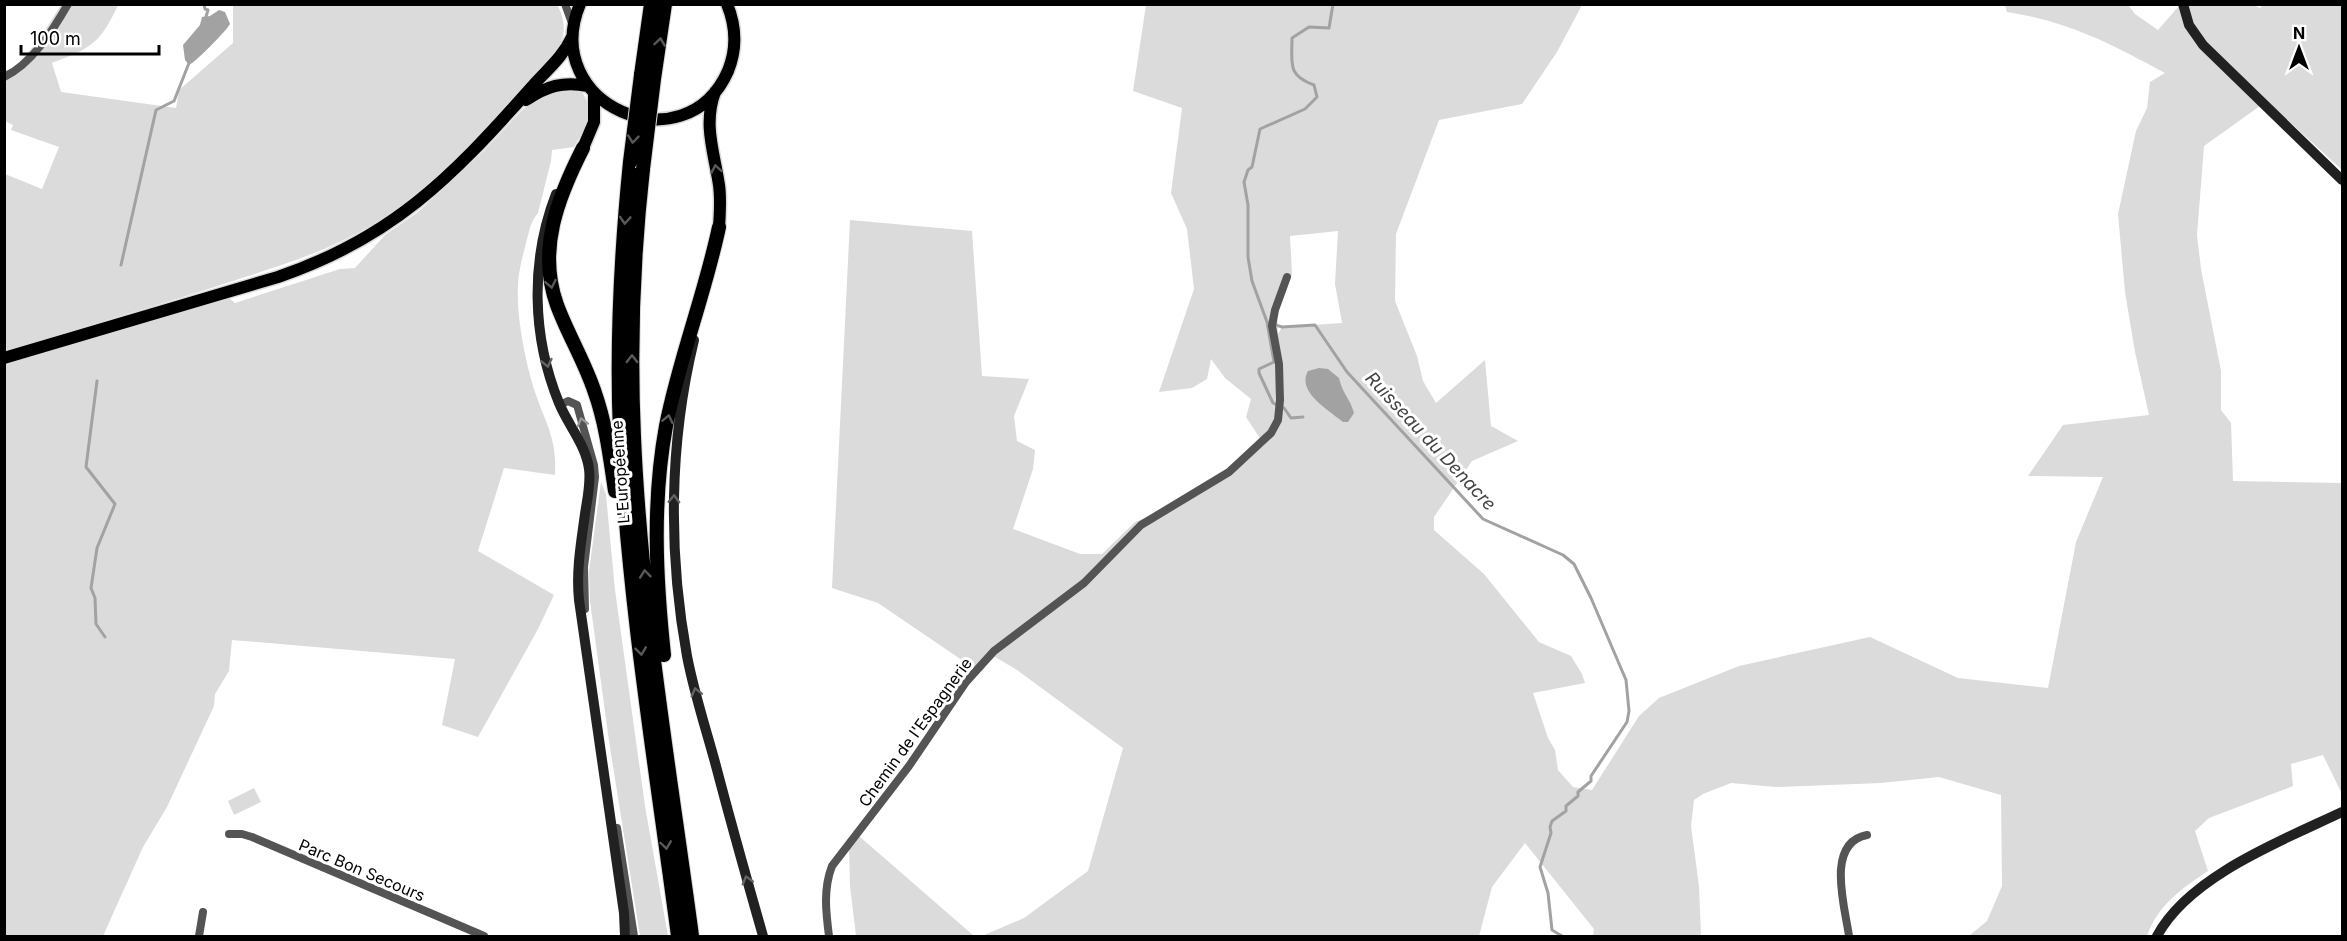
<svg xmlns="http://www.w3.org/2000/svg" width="2347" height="941" font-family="Inter,sans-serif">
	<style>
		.green { fill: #dbdbdb; fill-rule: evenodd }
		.water { fill: #a2a2a2 }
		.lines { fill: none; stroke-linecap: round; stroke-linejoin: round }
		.stream { stroke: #a2a2a2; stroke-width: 3 }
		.primary-casing { stroke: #dbdbdb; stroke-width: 15 }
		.highway-casing { stroke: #dbdbdb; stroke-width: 16 }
		.street { stroke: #545454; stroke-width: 8 }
		.secondary { stroke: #212121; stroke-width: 10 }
		.primary { stroke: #000; stroke-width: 12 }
		.highway { stroke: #000; stroke-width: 14 }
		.highway-bridge-casing { stroke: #dbdbdb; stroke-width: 16; stroke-linecap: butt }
		.highway-bridge { stroke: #000; stroke-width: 14 }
		.oneway { stroke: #595959 }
		.oneway2 { stroke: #646464 }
		.oneway3 { stroke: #989898 }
		.labels { text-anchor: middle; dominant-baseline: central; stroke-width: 6; stroke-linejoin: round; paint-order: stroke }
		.street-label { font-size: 16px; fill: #000; stroke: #fff }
		.water-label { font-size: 18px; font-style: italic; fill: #434343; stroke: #fff }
	</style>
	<rect width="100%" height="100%" fill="#fff"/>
	<!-- green -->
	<path class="green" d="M557 4C578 44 546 64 521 91 477 140 430 190 373 224 331 250 285 264 239 279 161 305 82 326 5 352V174L42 189 59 147 11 130 13 125 5 121 4 73C26 63 49 24 61 5H118C100 44 91 48 52 63L61 92 176 108 179 90 233 43V5Z
		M2201 4 2253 5 2260 8 2264 4 2342 5V170L2267 101 2204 146 2197 235 2201 269 2221 371V410L2231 423 2233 481 2342 483V794L2323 755 2291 764 2293 786 2209 818 2195 831 2208 871C2181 889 2158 905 2147 936H1969L1987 921 2002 886 2001 795 1939 777 1881 783 1776 787 1731 783 1703 794 1694 800 1691 826 1699 886 1701 936H1593L1594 929 1525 843 1492 887 1479 936H982L1024 918 1088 871 1123 748 1017 670 990 654 975 669 878 603 832 588 850 220 972 231 982 376 1029 379 1014 416 1017 441 1035 450 1033 469 1013 529 1080 554H1102L1135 522 1176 506 1209 484 1261 440 1246 417 1251 399 1225 378 1211 359 1207 379 1192 388 1159 392 1194 289 1187 229 1171 193 1182 108 1133 91 1146 5H1582L1557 52 1522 104 1439 120 1396 234 1395 301 1417 356 1423 381 1436 403 1485 360 1491 426 1518 441 1472 461 1434 517V530L1484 574 1539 642 1571 656 1582 674 1585 683 1533 693 1548 738 1555 750 1558 770 1573 787 1592 790 1639 716 1659 698 1739 666 1870 637 1958 678 2048 688 2076 542 2103 477 2028 476 2063 425 2149 415 2135 352 2125 292 2118 214 2136 131 2147 108 2150 82 2165 73C2109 43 2070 22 2007 12L2005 5H2128L2135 14 2158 30 2178 7ZM1338 231 1335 284 1342 323 1282 327 1278 334 1277 309 1292 274 1290 236Z
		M561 88 581 90C596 113 586 125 574 147L552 150 551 161 538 213C529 223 528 238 524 251 521 263 518 275 518 287 516 315 526 365 535 392 546 425 557 438 555 475L504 468 478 551 554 595 538 629 478 737 442 725 455 659 232 640 229 671 215 694 214 706 167 807 143 847 103 936H5V365L192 307 229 298 235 303 340 269 355 268 385 235 418 212 483 152 522 110 541 96Z
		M601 482 606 495 615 590 645 806 668 936H640L609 741 590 601 589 571Z
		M254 788 261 802 234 815 228 801Z
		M859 836 974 936H856L850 886 849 847Z"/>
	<!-- water -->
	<path class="water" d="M219 10 225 12 230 24C226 31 196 62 189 65L185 60 183 45 200 25 202 17 210 16Z
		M1319 368 1328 369 1339 378C1343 395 1350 398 1354 413L1348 422H1343C1329 410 1296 392 1308 371Z"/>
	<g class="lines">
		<!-- stream -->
		<path class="stream" d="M204 4 205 9 208 10 205 20
			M1333 4 1329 28 1309 27 1292 38C1292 64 1287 75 1314 85L1317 97 1305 109 1260 129 1252 167 1248 170 1244 182 1248 205V257L1252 281 1267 322 1282 327 1315 325 1347 372 1483 519 1563 555 1574 564 1591 598 1626 680 1629 711 1627 722 1591 776V781L1578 792V796L1566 806V811L1552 821 1550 827 1551 833 1540 867 1548 893 1552 930 1562 936
			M121 265 156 110 174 101 189 63
			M1267 322 1274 362 1259 369V373L1273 403 1284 408 1291 418 1303 417
			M97 381 86 467 115 504 97 548 91 588 95 598 96 624 105 637"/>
		<!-- primary casing -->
		<g class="primary-casing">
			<path id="primary" d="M580 4C538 105 685 168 728 71 737 49 736 26 727 4
				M715 92C703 124 714 152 719 185 721 199 720 213 719 227
				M526 100C547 86 563 81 588 86
				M583 148 594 122V93
				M4 358 278 277C392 238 451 178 529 90 544 72 562 59 572 37"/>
		</g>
		<!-- highway casing -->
		<g class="highway-casing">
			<path id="highway" d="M641 75 651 4
				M654 79 665 4
				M583 148C558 197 537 250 557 305 568 335 585 362 595 393 606 424 610 458 615 491
				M630 162C621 252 616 342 620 433 628 601 656 769 678 936
				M643 169C633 258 630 348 634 437 641 603 670 771 692 936
				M664 655C656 579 652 502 666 426 679 359 705 294 719 227"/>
		</g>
		<!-- street -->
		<path class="street" d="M565 4 573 26
			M4 77C32 64 53 30 68 4
			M560 405 568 401 577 405 594 465 595 477 584 567 585 609
			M617 828 634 936
			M229 834H242L252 837 484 936
			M199 936 203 912
			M829 936C826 913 823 889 832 866L909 766 966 682 994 651 1084 583 1141 525 1229 472 1271 433 1278 420 1280 400 1279 364 1272 326 1275 310 1287 277
			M1849 936C1845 907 1825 843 1867 835"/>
		<!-- secondary -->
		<path class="secondary" d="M2183 4 2189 25 2203 45 2342 180
			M556 194C530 261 532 337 559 403 568 425 586 445 589 469 591 484 587 500 585 514 581 543 576 571 579 600L624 913 625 936
			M694 340C669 443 668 552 687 656 694 693 706 729 716 766 731 823 747 880 763 936
			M2157 936C2189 876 2283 840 2342 812"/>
		<!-- primary -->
		<use href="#primary" class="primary"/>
		<!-- highway -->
		<use href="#highway" class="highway"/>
		<!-- highway-bridge casing -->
		<g class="highway-bridge-casing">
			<path id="highway-bridge" d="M630 162 641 75
				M643 169 654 79"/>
		</g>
		<!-- highway-bridge -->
		<use href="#highway-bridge" class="highway-bridge"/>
	</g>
	<!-- one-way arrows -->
	<defs><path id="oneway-chevron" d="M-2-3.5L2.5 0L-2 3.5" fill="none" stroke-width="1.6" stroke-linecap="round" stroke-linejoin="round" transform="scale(1.5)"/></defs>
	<g class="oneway">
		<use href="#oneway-chevron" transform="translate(660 42) rotate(-82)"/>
		<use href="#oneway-chevron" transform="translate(633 139) rotate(96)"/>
		<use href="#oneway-chevron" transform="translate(716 169) rotate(-100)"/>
		<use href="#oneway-chevron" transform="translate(625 220) rotate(94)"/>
		<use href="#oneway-chevron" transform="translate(551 284) rotate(79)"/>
		<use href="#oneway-chevron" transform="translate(632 359) rotate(-90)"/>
		<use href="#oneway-chevron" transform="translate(668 419) rotate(-78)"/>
		<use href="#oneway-chevron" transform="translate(645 574) rotate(-96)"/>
		<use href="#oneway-chevron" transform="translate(641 651) rotate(83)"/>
		<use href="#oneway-chevron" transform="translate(666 845) rotate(82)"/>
	</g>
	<g class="oneway2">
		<use href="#oneway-chevron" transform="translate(547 363) rotate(77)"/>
		<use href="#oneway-chevron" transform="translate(674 499) rotate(-88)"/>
		<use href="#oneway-chevron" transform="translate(696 692) rotate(-104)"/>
		<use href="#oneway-chevron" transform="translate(747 880) rotate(-106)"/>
	</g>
	<use class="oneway3" href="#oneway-chevron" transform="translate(582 422) rotate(-106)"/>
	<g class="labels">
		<!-- street labels -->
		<g class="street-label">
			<text transform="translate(620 472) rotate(-94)">L'Européenne</text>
			<text transform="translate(915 732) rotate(-54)">Chemin de l'Espagnerie</text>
			<text transform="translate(362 870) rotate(23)">Parc Bon Secours</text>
		</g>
		<!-- water labels -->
		<g class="water-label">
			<text transform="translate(1431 441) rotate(47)">Ruisseau du Denacre</text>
		</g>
	</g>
	<!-- border -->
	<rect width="2347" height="941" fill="none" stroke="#000000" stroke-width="12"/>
	<!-- north arrow -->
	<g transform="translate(2299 48)" stroke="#ffffff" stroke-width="4.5" paint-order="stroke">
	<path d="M0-4.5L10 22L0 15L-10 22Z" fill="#000000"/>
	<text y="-9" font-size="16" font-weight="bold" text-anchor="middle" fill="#000000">N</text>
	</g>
	<!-- scale -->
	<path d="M21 45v9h138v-9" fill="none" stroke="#000000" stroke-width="3"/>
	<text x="30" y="45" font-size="18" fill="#000000" stroke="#ffffff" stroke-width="4.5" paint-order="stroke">100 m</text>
</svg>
